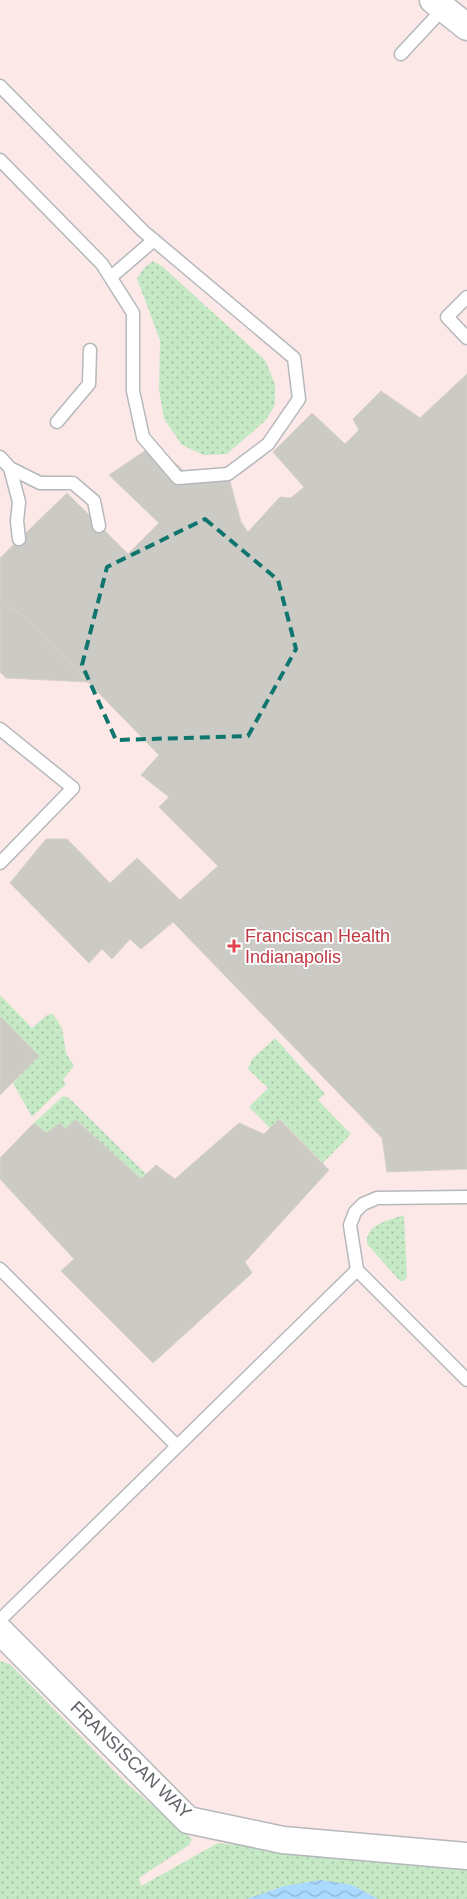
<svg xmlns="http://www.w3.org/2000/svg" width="467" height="1899" font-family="Arial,sans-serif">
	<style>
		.medical { fill: #fce8e6 }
		.grass { fill: url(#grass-dots) }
		.water { fill: url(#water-waves) }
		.building { fill: #cccac5; stroke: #d6d1c6 }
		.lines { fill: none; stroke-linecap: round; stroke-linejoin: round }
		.lane-casing { stroke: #b5b8bc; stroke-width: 15 }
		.street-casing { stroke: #b5b8bc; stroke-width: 29 }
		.lane { stroke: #fff; stroke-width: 12 }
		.street { stroke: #fff; stroke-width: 26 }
		.marked { fill: none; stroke: #0f766e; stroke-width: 4; stroke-dasharray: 10 6; stroke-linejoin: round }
		.health-dot { fill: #e0444e; stroke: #fff; stroke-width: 2 }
		.labels { text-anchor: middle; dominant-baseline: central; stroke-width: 4; stroke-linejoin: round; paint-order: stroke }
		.health-label { font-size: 18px; fill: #be3a42; stroke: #fff; text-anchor: start }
		.street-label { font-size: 18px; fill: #5f6368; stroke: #fff }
	</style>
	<defs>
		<pattern id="grass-dots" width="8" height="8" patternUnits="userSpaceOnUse" patternTransform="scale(1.25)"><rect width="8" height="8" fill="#c5e8c5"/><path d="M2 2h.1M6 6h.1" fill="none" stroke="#a3c0a4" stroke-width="1.8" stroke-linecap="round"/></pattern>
		<pattern id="water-waves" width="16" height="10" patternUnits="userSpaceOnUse" patternTransform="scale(1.25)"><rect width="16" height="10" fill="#aadaff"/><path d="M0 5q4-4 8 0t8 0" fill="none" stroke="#8eb4d2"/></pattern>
	</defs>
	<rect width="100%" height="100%" fill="#f1efe8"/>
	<!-- medical -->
	<path class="medical" d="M0 0H467V1899H8L0 1891Z"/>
	<!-- grass -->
	<path class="grass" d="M153 261 163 267 265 360 275 384V405L266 420 227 454 204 455 182 445 164 419 159 390 160 340 137 279 144 268Z
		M0 995 32 1028 47 1015 53 1014 62 1028 66 1053 74 1066 63 1080 66 1084 32 1117 13 1083 39 1056 0 1016Z
		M275 1038 325 1094 318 1100 351 1134 323 1163 280 1119 270 1128 249 1107 268 1088 248 1069 252 1059Z
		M63 1096 69 1098 146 1174 139 1181 81 1124 69 1133 58 1124 46 1133 34 1123Z
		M404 1215 407 1277 404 1281H400L367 1244C365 1224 388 1221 404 1215Z
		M0 1661 10 1664 124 1781 192 1839 189 1845 139 1878 141 1886 218 1843 467 1869V1899H378L352 1885 284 1886 247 1899H0Z"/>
	<!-- water -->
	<path class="water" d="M321 1880 352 1885 378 1899H247L284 1886Z"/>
	<!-- building -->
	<path class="building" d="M467 374V1169L387 1172 382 1138 173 922 141 949 130 939 112 959 102 949 89 963 10 883 46 839H67L110 883 137 858 180 900 218 866 159 807 169 797 141 775 159 755 22 614 0 603V558L67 493 128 554 159 523 109 475 155 444 188 475 228 474 241 522 248 532 280 497 291 498 304 487 273 452 312 413 345 444 359 430 353 419 381 391 420 418Z
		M0 603 22 614 89 682 6 678 0 672Z
		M0 1016 39 1056 0 1095Z
		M279 1119 329 1170 245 1262 252 1273 153 1363 61 1271 74 1259 0 1179V1158L34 1123 46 1133 60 1123 65 1129 76 1120 141 1179 156 1165 175 1179 239 1123 264 1134Z"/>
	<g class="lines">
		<!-- lane casing -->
		<g class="lane-casing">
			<path id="lane" d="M401 54 443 9
				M0 86 143 231 294 358 299 399 268 444 228 474 178 478 143 437 133 391V313L102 264 0 160
				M111 277 154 240
				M467 297 447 317 467 338
				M57 422 89 384 90 350
				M0 457 10 468
				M19 539 17 521 19 502 10 468 40 483H73L94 501 99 526
				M0 729 73 788 0 863
				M467 1197 377 1198 363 1204 355 1212 350 1225 357 1270 467 1380
				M0 1269 177 1446
				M0 1620 357 1270"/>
		</g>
		<!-- street casing -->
		<g class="street-casing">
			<path id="street" d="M433 0 467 27
				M0 1631 188 1820 283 1840 467 1856"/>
		</g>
		<!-- lane -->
		<use href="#lane" class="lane"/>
		<!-- street -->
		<use href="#street" class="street"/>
	</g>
	<!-- marked area -->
	<path class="marked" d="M205 519 278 580 296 649 248 736 116 740 82 665 107 567Z"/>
	<!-- markers -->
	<path class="health-dot" d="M231.5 938.5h5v5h5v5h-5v5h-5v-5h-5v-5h5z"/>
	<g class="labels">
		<!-- health labels -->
		<g class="health-label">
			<text x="245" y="936">Franciscan Health<tspan x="245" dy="21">Indianapolis</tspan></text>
		</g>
		<!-- street labels -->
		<g class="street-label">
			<text transform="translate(131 1760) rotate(44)">FRANSISCAN WAY</text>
		</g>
	</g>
</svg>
